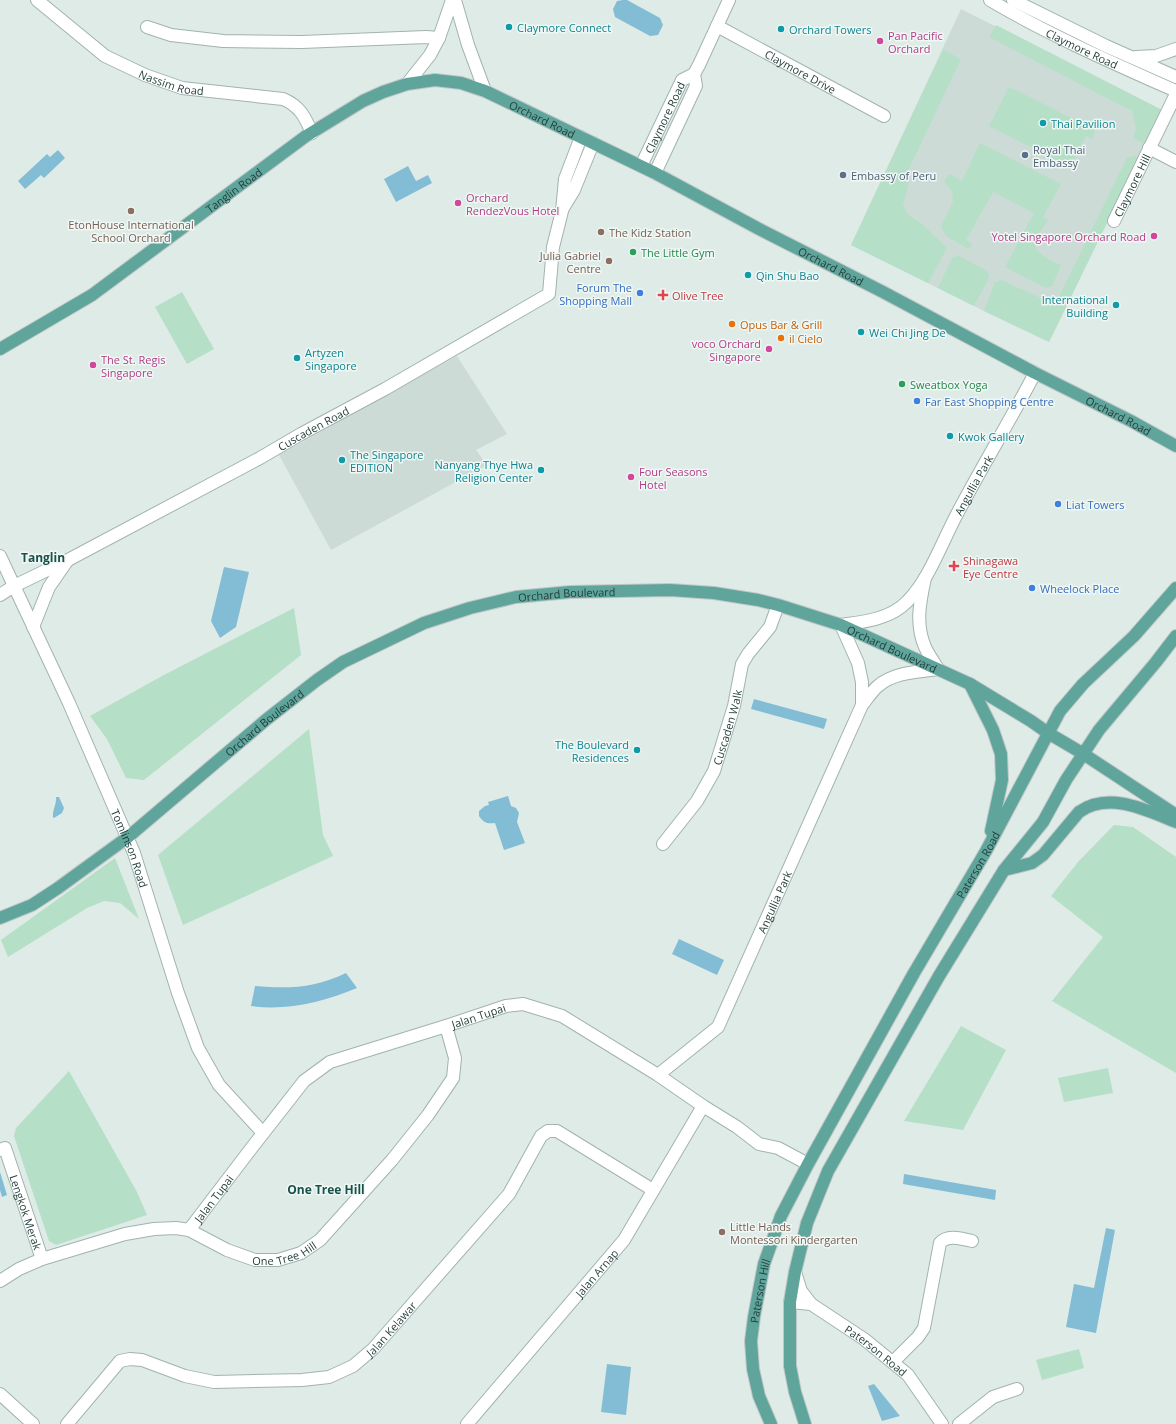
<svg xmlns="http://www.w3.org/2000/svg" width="1176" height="1424" font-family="'Open Sans',sans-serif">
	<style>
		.built { fill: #cddbd7 }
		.green { fill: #b5dfc6 }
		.water { fill: #82bdd5 }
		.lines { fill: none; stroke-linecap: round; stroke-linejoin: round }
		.minor-casing { stroke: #a2b3af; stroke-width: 14 }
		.tertiary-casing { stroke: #a2b3af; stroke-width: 14 }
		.primary-casing { stroke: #c0c8c7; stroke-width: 14 }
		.minor { stroke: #fff; stroke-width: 12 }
		.tertiary { stroke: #fff; stroke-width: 12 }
		.primary { stroke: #60a59c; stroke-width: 12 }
		.culture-dot { fill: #0f9aa8; stroke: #eff8f5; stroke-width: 1.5 }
		.hotel-dot { fill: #d1479c; stroke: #eff8f5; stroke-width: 1.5 }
		.service-dot { fill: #5c6f8a; stroke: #eff8f5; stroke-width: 1.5 }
		.education-dot { fill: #8d6e63; stroke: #eff8f5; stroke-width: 1.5 }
		.leisure-dot { fill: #2e9e5b; stroke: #eff8f5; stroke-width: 1.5 }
		.shop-dot { fill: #3f7fe0; stroke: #eff8f5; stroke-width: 1.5 }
		.health-dot { fill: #e0444e; stroke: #eff8f5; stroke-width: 1.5 }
		.food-dot { fill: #e8710a; stroke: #eff8f5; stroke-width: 1.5 }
		.labels { text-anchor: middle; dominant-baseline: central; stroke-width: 3; stroke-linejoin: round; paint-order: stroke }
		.culture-label { font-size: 11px; fill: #0d838f; stroke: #eff8f5; text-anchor: start }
		.hotel-label { font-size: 11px; fill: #b23c85; stroke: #eff8f5; text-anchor: start }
		.street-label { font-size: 11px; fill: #1f3c38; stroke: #eff8f5 }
		.service-label { font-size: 11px; fill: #4e5e75; stroke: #eff8f5; text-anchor: start }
		.education-label { font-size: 11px; fill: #785e54; stroke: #eff8f5; text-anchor: start }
		.leisure-label { font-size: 11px; fill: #27864d; stroke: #eff8f5; text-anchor: start }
		.shop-label { font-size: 11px; fill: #366cbe; stroke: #eff8f5; text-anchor: start }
		.health-label { font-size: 11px; fill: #be3a42; stroke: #eff8f5; text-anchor: start }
		.food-label { font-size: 11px; fill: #c56008; stroke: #eff8f5; text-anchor: start }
		.neighbourhood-label { font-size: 12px; font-weight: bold; fill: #19504a; stroke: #eff8f5 }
	</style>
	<rect width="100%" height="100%" fill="#dfebe7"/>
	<!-- built -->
	<path class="built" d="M961 9 1162 110 1049 342 978 308 851 245Z
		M457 356 507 434 476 450 487 465 331 550 279 455Z"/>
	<!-- green -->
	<path class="green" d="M996 25 1162 110 1145 144 1133 138 1136 129 1132 111 989 37Z
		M943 50 961 59 907 173 908 187 903 205 907 214 922 224 947 248 928 283 851 245Z
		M1009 87 1095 130 1092 139 1086 136 1070 167 989 126Z
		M980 143 1061 184 1043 217 1048 220C1044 226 1039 233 1036 239 1030 252 1052 261 1061 265L1052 286 1046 288 1005 267 1034 213 993 192 966 240 972 244 969 249 946 236 941 227 953 201 952 191 944 181 949 174 962 181Z
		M1133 156 1139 157 1049 342 984 311 995 282 1001 280 1045 300 1058 299 1127 158Z
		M959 256 987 271 989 276 988 280 974 306 938 288 951 260 953 257Z
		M182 292 214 349 187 364 155 307Z
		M294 608 301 655 144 780 126 778 107 739 90 716 162 676Z
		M309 729 323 835 333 856 183 925 158 855Z
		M1114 825 1133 827 1176 857V1073L1052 1001 1103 937 1051 896 1078 862Z
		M115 858 139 919 120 903 104 901 87 908 8 957 1 940Z
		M961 1026 1006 1050 963 1130 904 1121Z
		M1108 1068 1113 1093 1064 1102 1058 1078Z
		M69 1071 137 1192 147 1215 56 1245 49 1241 14 1136 16 1128Z
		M1079 1349 1084 1368 1042 1380 1036 1360Z"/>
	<!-- water -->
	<path class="water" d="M623 0H627L660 18 663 25 658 35 650 36 615 17 613 9 617 1Z
		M58 150 65 158 44 178 41 175 25 189 18 181 47 154 50 157Z
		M408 166 416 181 428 175 432 183 396 202 384 179Z
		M224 567 249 572 236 627 220 638 211 621Z
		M754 699 827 719 824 729 751 709Z
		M508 796 511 806 516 808 519 813 517 822 525 843 504 850 495 823C487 824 484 823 479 816V811L485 806 489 805 488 802Z
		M56 797H59L64 808 62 813 54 818 53 817C52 810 57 804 56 797Z
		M679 939 724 960 717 975 672 954Z
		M346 973 357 988C324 1002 287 1011 251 1006L255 986C289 989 315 988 346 973Z
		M0 1172 7 1195 2 1197 0 1190Z
		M904 1174 996 1190 995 1200 903 1184Z
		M1106 1228 1115 1230 1096 1333 1066 1327 1074 1284 1094 1288Z
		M607 1364 631 1367 626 1415 601 1412Z
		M874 1384 900 1416 882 1421 868 1386Z"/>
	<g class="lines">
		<!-- minor casing -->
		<g class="minor-casing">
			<g id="minor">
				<path id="s1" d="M37 0 105 56 145 75 182 88 283 99C300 106 305 117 312 133"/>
				<path id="s2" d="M990 0C1049 35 1113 63 1176 91"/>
				<path d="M1013 0 1106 46 1176 77"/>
				<path id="s3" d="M717 26 884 116"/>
				<path d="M147 27 171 35 223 41 302 42 426 37 439 38"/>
				<path d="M1136 57 1156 56 1176 49"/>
				<path d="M1149 148 1176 162"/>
				<path id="s4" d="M641 166 682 80 694 74 699 65 729 0"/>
				<path d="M655 173 696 86 694 74"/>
				<path d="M563 208 574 190 593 143"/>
				<path id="s5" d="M1114 221 1176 94"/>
				<path id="s6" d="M0 556 69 703 134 853 178 993 198 1048 219 1085 263 1133"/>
				<path id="s7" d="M0 595 14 586 68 560 260 458 301 434 385 389 549 294 553 247 562 211 565 179 581 137"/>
				<path d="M33 627 49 587 67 561"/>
				<path id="s8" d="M862 705V682L858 663 841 625C861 622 884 620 901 607 926 588 941 544 956 516 981 468 1010 421 1035 373"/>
				<path id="s9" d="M663 844 697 801 714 771 734 706 742 664 748 654 770 627 778 605"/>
				<path id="s10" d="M658 1075 718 1027 862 705C867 699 872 691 878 686 894 672 918 672 938 669 934 662 928 654 925 647 915 624 920 601 925 578"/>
				<path id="s11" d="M0 1150 5 1148 42 1259"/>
				<path id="s12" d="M189 1230 250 1150 304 1081 330 1062 446 1026 506 1006 523 1004 562 1016 658 1075 703 1106 737 1127 759 1144 778 1148 808 1164"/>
				<path d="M795 1272 801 1291 811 1304"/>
				<path id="s13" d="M0 1281 19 1269 42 1259 125 1234 154 1229 176 1228 189 1230 227 1250 255 1260H278L301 1253 320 1240 392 1160 428 1115 453 1078 455 1058 446 1026"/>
				<path id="s14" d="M790 1302 811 1304 864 1339 908 1375 942 1424"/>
				<path d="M893 1362 918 1337 924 1328 940 1243C948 1234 962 1239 972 1241"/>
				<path d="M0 1394 33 1424"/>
				<path id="s15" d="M67 1424 120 1361 130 1359 142 1360 185 1376 214 1382 302 1380 329 1377 353 1366 373 1349 509 1194 541 1136 548 1131H557L653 1190"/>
				<path id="s16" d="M467 1424 624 1240 703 1106"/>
				<path d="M959 1424 993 1397 1017 1389"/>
			</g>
		</g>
		<!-- tertiary casing -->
		<g class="tertiary-casing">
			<path id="tertiary" d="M455 0 468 45 485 91
				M407 84 430 55 439 38 452 0"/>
		</g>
		<!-- primary casing -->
		<g class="primary-casing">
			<g id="primary">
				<path id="s17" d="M0 349 92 295 306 136 363 101 383 92 407 84 435 80 461 83 485 91 655 173 761 230 883 292 1035 373 1131 421 1176 446"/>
				<path d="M970 684 993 730 1001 754 1002 780 991 831"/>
				<path d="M1004 870 1032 863 1043 855 1079 812C1109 791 1146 810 1176 822"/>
				<path id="s18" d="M0 918 32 905 58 888 128 837 267 719 317 680 343 662 424 623 470 608 516 597 570 592 670 590 714 593 758 600 778 605 841 625 970 684 1031 721 1048 733 1082 753 1176 815"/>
				<path id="s19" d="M771 1424 759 1396 753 1369 751 1341 754 1317 764 1264 781 1216 808 1164 914 973 986 851 1060 711 1083 684 1134 636 1176 588"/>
				<path d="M805 1424 795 1392 790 1366V1302L795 1272 807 1223 828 1171 939 976 1004 870 1043 822 1066 780 1099 730 1156 662 1176 636"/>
			</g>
		</g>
		<!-- minor -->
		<use href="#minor" class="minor"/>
		<!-- tertiary -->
		<use href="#tertiary" class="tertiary"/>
		<!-- primary -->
		<use href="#primary" class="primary"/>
	</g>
	<!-- markers -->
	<g class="culture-dot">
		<circle cx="509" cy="27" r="4"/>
		<circle cx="781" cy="29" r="4"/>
		<circle cx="1043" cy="123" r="4"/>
		<circle cx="748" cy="275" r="4"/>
		<circle cx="1116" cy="305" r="4"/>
		<circle cx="861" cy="332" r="4"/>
		<circle cx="297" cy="358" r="4"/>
		<circle cx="950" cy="436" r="4"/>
		<circle cx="342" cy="460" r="4"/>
		<circle cx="541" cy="470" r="4"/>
		<circle cx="637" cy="750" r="4"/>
	</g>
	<g class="hotel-dot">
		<circle cx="880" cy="41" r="4"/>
		<circle cx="458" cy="203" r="4"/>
		<circle cx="1154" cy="236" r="4"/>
		<circle cx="769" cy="349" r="4"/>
		<circle cx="93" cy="365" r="4"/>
		<circle cx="631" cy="477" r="4"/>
	</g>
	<g class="service-dot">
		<circle cx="1025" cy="155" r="4"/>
		<circle cx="843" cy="175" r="4"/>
	</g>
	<g class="education-dot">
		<circle cx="131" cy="211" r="4"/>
		<circle cx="601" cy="232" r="4"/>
		<circle cx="609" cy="261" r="4"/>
		<circle cx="722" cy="1232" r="4"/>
	</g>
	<g class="leisure-dot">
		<circle cx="633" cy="252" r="4"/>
		<circle cx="902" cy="384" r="4"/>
	</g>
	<g class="shop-dot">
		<circle cx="640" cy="293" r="4"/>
		<circle cx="917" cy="401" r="4"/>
		<circle cx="1058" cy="504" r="4"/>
		<circle cx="1032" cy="588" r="4"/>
	</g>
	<g class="health-dot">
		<path d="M661 289h4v4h4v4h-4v4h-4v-4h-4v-4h4z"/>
		<path d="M952 560h4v4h4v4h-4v4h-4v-4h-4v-4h4z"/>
	</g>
	<g class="food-dot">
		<circle cx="732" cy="324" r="4"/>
		<circle cx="781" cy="338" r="4"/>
	</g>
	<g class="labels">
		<!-- culture labels -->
		<g class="culture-label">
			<text x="517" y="27">Claymore Connect</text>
			<text x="789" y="29">Orchard Towers</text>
			<text x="1051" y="123">Thai Pavilion</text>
			<text x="756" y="275">Qin Shu Bao</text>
			<text x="1108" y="299" text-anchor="end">International<tspan x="1108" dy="13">Building</tspan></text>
			<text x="869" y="332">Wei Chi Jing De</text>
			<text x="305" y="352">Artyzen<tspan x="305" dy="13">Singapore</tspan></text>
			<text x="958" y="436">Kwok Gallery</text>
			<text x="350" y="454">The Singapore<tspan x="350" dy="13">EDITION</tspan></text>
			<text x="533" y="464" text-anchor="end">Nanyang Thye Hwa<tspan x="533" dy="13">Religion Center</tspan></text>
			<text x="629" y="744" text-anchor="end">The Boulevard<tspan x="629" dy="13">Residences</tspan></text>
		</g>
		<!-- hotel labels -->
		<g class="hotel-label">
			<text x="888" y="35">Pan Pacific<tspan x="888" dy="13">Orchard</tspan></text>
			<text x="466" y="197">Orchard<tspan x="466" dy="13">RendezVous Hotel</tspan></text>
			<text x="1146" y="236" text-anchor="end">Yotel Singapore Orchard Road</text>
			<text x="761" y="343" text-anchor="end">voco Orchard<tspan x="761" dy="13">Singapore</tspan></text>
			<text x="101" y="359">The St. Regis<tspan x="101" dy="13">Singapore</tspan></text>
			<text x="639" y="471">Four Seasons<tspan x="639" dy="13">Hotel</tspan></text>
		</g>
		<!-- street labels -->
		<g class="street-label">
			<text stroke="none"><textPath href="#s2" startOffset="104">Claymore Road</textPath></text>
			<text stroke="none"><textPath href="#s3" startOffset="95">Claymore Drive</textPath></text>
			<text stroke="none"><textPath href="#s1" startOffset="160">Nassim Road</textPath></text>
			<text stroke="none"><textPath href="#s4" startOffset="54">Claymore Road</textPath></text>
			<text stroke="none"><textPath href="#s17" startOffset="631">Orchard Road</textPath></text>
			<text stroke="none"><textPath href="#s5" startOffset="40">Claymore Hill</textPath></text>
			<text stroke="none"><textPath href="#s17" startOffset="283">Tanglin Road</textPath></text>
			<text stroke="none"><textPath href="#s17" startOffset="955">Orchard Road</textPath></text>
			<text stroke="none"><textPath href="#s17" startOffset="1279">Orchard Road</textPath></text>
			<text stroke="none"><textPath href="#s7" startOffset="355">Cuscaden Road</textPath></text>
			<text stroke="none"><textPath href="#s8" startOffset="290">Angullia Park</textPath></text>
			<text stroke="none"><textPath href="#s18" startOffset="666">Orchard Boulevard</textPath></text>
			<text stroke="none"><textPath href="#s18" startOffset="1001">Orchard Boulevard</textPath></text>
			<text stroke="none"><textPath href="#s18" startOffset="330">Orchard Boulevard</textPath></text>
			<text stroke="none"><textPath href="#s9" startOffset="135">Cuscaden Walk</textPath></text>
			<text stroke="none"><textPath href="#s6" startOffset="320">Tomlinson Road</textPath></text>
			<text stroke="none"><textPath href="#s19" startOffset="618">Paterson Road</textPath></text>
			<text stroke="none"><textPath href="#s10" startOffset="214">Angullia Park</textPath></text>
			<text stroke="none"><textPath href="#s12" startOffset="376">Jalan Tupai</textPath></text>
			<text stroke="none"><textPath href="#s12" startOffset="40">Jalan Tupai</textPath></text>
			<text stroke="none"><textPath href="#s11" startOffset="73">Lengkok Merak</textPath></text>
			<text stroke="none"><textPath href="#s13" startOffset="302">One Tree Hill</textPath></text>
			<text stroke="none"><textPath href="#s16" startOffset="199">Jalan Arnap</textPath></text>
			<text stroke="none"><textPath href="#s19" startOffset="137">Paterson Hill</textPath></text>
			<text stroke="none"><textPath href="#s15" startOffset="375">Jalan Kelawar</textPath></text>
			<text stroke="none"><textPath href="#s14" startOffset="101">Paterson Road</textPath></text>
		</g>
		<!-- service labels -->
		<g class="service-label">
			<text x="1033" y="149">Royal Thai<tspan x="1033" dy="13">Embassy</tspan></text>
			<text x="851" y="175">Embassy of Peru</text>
		</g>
		<!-- education labels -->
		<g class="education-label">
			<text x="131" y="224" text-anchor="middle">EtonHouse International<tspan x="131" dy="13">School Orchard</tspan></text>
			<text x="609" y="232">The Kidz Station</text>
			<text x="601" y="255" text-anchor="end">Julia Gabriel<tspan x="601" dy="13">Centre</tspan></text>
			<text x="730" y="1226">Little Hands<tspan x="730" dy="13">Montessori Kindergarten</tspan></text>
		</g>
		<!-- leisure labels -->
		<g class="leisure-label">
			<text x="641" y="252">The Little Gym</text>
			<text x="910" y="384">Sweatbox Yoga</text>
		</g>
		<!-- shop labels -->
		<g class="shop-label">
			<text x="632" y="287" text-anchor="end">Forum The<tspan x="632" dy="13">Shopping Mall</tspan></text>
			<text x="925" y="401">Far East Shopping Centre</text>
			<text x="1066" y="504">Liat Towers</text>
			<text x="1040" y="588">Wheelock Place</text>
		</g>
		<!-- health labels -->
		<g class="health-label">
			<text x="672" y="295">Olive Tree</text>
			<text x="963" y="560">Shinagawa<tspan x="963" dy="13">Eye Centre</tspan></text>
		</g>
		<!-- food labels -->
		<g class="food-label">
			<text x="740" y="324">Opus Bar &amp; Grill</text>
			<text x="789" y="338">il Cielo</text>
		</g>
		<!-- neighbourhood labels -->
		<g class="neighbourhood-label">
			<text x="43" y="557">Tanglin</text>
			<text x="326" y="1189">One Tree Hill</text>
		</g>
	</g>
</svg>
